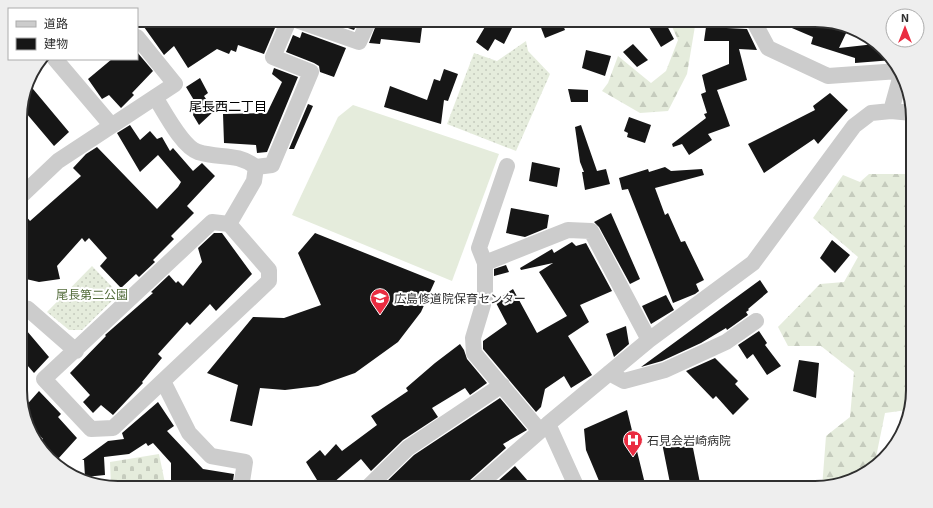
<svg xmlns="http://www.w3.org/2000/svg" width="933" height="508" font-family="'Exo 2','Noto Sans JP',sans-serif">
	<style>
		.grass { fill: url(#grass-dots) }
		.forest { fill: url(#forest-firs) }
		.cemetery { fill: url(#cemetery-stones) }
		.garden { fill: #e5ecdc }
		.building { fill: #161616 }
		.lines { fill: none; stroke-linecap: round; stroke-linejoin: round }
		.minor { stroke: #ccc; stroke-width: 16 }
		.labels { text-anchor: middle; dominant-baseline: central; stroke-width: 4; stroke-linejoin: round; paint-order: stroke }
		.park-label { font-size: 12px; fill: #536c3b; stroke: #fff }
		.poi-label { font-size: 12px; fill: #2f2f2f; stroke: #fff; text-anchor: start }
		.neighbourhood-label { font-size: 13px; fill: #000; stroke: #fff }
		.rim { fill: none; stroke: #2f2f2f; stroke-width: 2 }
	</style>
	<defs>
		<pattern id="grass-dots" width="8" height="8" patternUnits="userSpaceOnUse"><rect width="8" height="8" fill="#e5ecdc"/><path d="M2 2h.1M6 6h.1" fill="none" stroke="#c5cbbd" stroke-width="1.8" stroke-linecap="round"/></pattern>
		<pattern id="forest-firs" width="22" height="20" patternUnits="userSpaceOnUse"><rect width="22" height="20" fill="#e5ecdc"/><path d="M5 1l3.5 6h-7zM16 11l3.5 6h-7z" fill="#c5cbbd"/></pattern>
		<pattern id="cemetery-stones" width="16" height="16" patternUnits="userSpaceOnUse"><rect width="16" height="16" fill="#e5ecdc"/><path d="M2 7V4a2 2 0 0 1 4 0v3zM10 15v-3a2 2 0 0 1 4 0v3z" fill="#c5cbbd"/></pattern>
	</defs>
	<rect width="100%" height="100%" fill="#fff"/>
	<!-- grass -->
	<path class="grass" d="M526 41 528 51 550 74 516 151 447 124 474 53 497 61Z
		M92 266 119 294 82 330H69L47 312Z"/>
	<!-- forest -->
	<path class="forest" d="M669 20H696L687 74 668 111 640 113 602 91 608 83 618 56 651 83 666 71 678 40Z
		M869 174H912L913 239 909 240 907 410 885 413 874 467 869 472 822 488 826 436 850 417 854 372 821 346H788L778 327 820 284 844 282 858 257 813 218 843 175 860 182Z"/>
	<!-- cemetery -->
	<path class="cemetery" d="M159 454 166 488H131L130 481 111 486 110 462Z"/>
	<!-- garden -->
	<path class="garden" d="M353 105 499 154 452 281 292 215 338 117Z"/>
	<!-- building -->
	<path class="building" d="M139 20H252L272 28 273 27 275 28 264 54 238 45 236 52 231 50 229 54 217 49 188 68 174 46 164 55Z
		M341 20H359L354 30 339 25Z
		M378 20 408 23V20H423L420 43 381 39 380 44 369 43Z
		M489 20H509L513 26 504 44 495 39 488 51 476 42Z
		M538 20H561L565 30 545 38Z
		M664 20 674 39 661 47 649 27Z
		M773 20H815L841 26 848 29 839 48 875 44 893 60 855 63V58L811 44 813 37Z
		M706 27 747 29 757 50 739 49 747 80 717 90 730 126 708 134 712 140 689 155 682 144 673 147 672 144 706 118 704 114 707 113 701 94 706 92 702 75 729 64V41H704Z
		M302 32 346 48 334 77 320 72 319 66 314 63 286 52 293 35 300 38Z
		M633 44 648 60 637 67 623 52Z
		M586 50 611 56 605 76 582 68Z
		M137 52 153 71 132 93 134 95 121 108 109 95 102 99 88 79 112 59H137Z
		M274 68 298 77 267 152 257 153 256 145 224 143 223 114 267 113 282 82 272 74Z
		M444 69 458 74 448 101 444 100 441 124 384 107 390 86 427 100 434 79 440 81Z
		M200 78 208 93 204 96 214 111 199 125 193 115 197 101 195 102 186 87Z
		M28 83 69 132 54 146 21 107Z
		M568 89 588 90V102H571Z
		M830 93 848 110 818 144 814 139 764 173 748 144 815 110 813 106Z
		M308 104 313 106 294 149H289Z
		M629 117 651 125 645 143 627 137 628 133 624 131Z
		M130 125 140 140 150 131 157 139 162 137 170 151 173 148 193 171 202 163 215 176 187 206 194 213 171 236 174 239 153 260 155 262 139 277 136 274 121 288 100 266 107 258 89 238 85 242 82 238 57 266 60 279 39 282 26 279 24 257 21 260 20 209 30 221 81 176 73 168 86 154 97 147 157 209 178 187 181 182 158 155 140 172 117 133Z
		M581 125 597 171 606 169 610 184 585 190 582 172H584L580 162 575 127Z
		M532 162 560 168 557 187 529 181Z
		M665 167 671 171 702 169 704 175 655 188 665 215 668 213 681 242 685 241 704 280 696 284 699 291 695 294 673 303 628 189 622 190 619 178 648 169 649 172Z
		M511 208 549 215 547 228 525 237 506 233Z
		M611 213 640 279 630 284 599 227 594 222Z
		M214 233H222L252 274 216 311 210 304 190 325 187 322 158 354 162 358 142 382 143 383 113 415 101 405 93 413 83 402 90 395 70 373 106 336 105 335 153 293 151 292 169 275 176 283 178 281 183 286 202 262 198 248Z
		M315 233 435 281 421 312 398 342 355 373 318 386 285 390 260 388 252 426 230 421 238 385 207 373 253 317 284 318 321 305 298 253Z
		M832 240 850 255 835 273 820 258Z
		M572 242 576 246 586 243 612 291 580 305 589 322 568 336 592 375 571 388 564 376 545 389 541 407 536 412 483 349V341L507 324 495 301 513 289 537 333 567 316 539 272 553 263 521 270 520 268 552 249 554 253Z
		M506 265 509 272 494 276V269Z
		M760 280 768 292 748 309 749 310 746 312 748 315 727 330 726 328 701 343 662 361 641 367Z
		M666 295 674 310 651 324 642 306Z
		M21 324 49 357 34 373 21 358Z
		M626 326 629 344 614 357 606 334Z
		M759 331 767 343 765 345 781 366 767 375 753 354 747 359 738 345Z
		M460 344 464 350 467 359 487 383 470 395 465 388 432 408 438 417 403 440 371 471 361 459 333 483 336 488H308L317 480 306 462 320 450 325 456 336 444 342 451 377 425 371 416 408 391 406 388 435 363Z
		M715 358 738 381 735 384 749 399 733 415 716 396 713 399 686 371Z
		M799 360 819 363 816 398 793 391Z
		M39 391 61 414 58 417 77 438 57 460 41 441 43 439 28 422 23 409Z
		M500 398 527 430 503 444 506 448 469 481 466 488H383L382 486 414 455Z
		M158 402 174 426 167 431 203 469 234 474 232 488H171V463L153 443 148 446 146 443 129 454 104 457 105 475 85 477 84 460H82L108 441 124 439 122 433Z
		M627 410 646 488H602L586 450 584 429Z
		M691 438 701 488H671L662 443Z
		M515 466 534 488H490Z"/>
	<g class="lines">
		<!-- minor -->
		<path class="minor" d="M296 20 359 42 369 20
			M753 20 768 48 828 76 899 71
			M55 59 111 125
			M155 97C164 111 182 147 198 152 220 159 236 152 256 167L254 181 229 224
			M891 111 901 75
			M507 166 479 248 485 263V298L473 338 474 353 540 431
			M256 167 272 165 311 72 273 57 289 20
			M20 197 58 161 175 84 137 37
			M212 222 229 224 269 270V281L113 428 91 429 44 379Z
			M485 263 568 230 591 231 649 340
			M21 313 28 309 76 351
			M609 373 624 381 665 370 726 342 756 321
			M163 381 189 433 211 456 245 462 241 488
			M548 424 577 488
			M367 488 408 448 502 385
			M475 488 548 424 649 340 753 263 854 126 871 113 891 111 912 113"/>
	</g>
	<!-- icons -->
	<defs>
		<g id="school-pin" transform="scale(1)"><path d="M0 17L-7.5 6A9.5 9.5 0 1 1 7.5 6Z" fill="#ea2c41" stroke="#fff"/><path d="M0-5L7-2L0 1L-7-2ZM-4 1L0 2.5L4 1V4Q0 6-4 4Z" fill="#fff"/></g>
		<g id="hospital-pin" transform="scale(1)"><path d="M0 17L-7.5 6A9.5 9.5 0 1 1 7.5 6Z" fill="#ea2c41" stroke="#fff"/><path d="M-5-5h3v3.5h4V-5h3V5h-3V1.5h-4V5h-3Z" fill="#fff"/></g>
	</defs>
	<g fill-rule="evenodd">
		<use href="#school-pin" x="380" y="298"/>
		<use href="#hospital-pin" x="633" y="440"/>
	</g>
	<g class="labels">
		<!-- park labels -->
		<g class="park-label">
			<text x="92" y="294">尾長第二公園</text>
		</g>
		<!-- poi labels -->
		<g class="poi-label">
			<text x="394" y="298">広島修道院保育センター</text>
			<text x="647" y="440">石見会岩崎病院</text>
		</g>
		<!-- neighbourhood labels -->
		<g class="neighbourhood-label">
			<text x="228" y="106">尾長西二丁目</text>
		</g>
	</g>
	<!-- crop -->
	<path d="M0 0H933V508H0ZM118 27H815A91 91 0 0 1 906 118V390A91 91 0 0 1 815 481H118A91 91 0 0 1 27 390V118A91 91 0 0 1 118 27Z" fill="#eee" fill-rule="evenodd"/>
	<path class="rim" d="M118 27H815A91 91 0 0 1 906 118V390A91 91 0 0 1 815 481H118A91 91 0 0 1 27 390V118A91 91 0 0 1 118 27Z"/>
	<!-- legend -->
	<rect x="8" y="8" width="130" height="52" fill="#ffffff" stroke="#acacac"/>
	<rect x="16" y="21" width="20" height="6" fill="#cccccc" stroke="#acacac"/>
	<text x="44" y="28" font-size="12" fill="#2f2f2f">道路</text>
	<rect x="16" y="38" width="20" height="12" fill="#161616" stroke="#acacac"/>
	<text x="44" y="48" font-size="12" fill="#2f2f2f">建物</text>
	<!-- north arrow -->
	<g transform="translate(905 28)"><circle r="19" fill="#ffffff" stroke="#acacac"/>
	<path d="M0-3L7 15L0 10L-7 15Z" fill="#ea2c41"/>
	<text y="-6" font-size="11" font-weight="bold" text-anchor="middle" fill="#2f2f2f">N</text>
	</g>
</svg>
